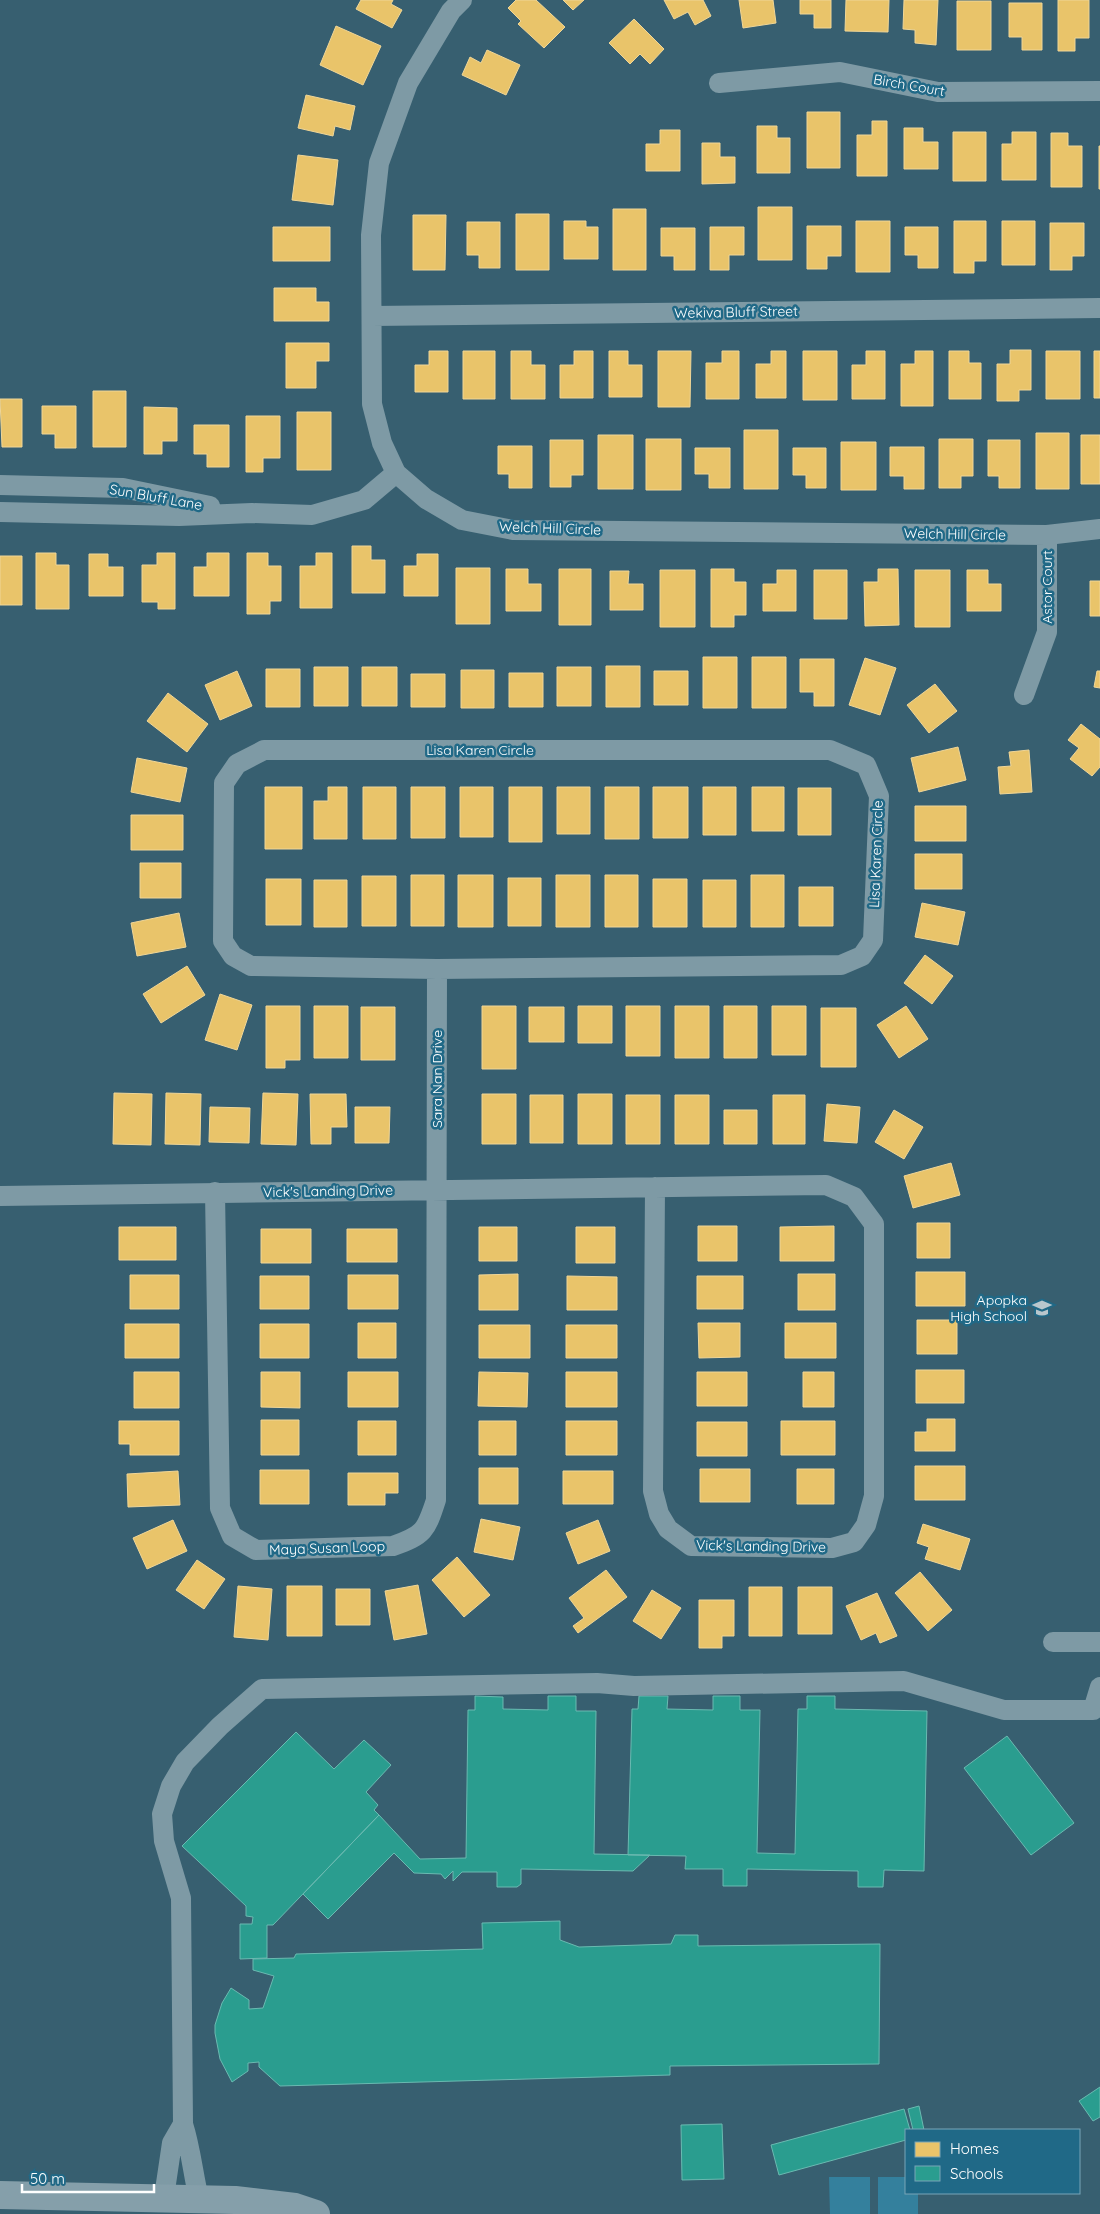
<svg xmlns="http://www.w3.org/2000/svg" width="1100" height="2214" font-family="Quicksand,sans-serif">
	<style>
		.green { fill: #34809d }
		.homes { fill: #e9c46a; stroke: #f0d697 }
		.schools { fill: #2a9d8f; stroke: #6abab1 }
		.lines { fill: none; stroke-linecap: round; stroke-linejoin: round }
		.street { stroke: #7e9aa5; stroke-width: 20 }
		.secondary { stroke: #859faa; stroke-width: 28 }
		.labels { text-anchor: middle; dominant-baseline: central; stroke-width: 5; stroke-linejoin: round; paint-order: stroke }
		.street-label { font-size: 14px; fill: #fff; stroke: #206987 }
		.poi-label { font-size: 14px; fill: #fff; stroke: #206987; text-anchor: end }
	</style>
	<rect width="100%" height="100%" fill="#375f70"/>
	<!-- green -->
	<path class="green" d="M829 2177H870V2214H830Z
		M878 2177H906V2193H918V2214H878Z"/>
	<!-- homes -->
	<path class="homes" d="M361 0H393L391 4 402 10 392 28 356 9Z
		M516 0H536L565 27 544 48 518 24 521 21 508 8Z
		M563 0H584L573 10Z
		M664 0H703L711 16 695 25 688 12 674 19Z
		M739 0H773L776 23 743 28Z
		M800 0H831V28H814V14H800Z
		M846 0H889L888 32 845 31Z
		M904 0H938L936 45 915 43V30L903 29Z
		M1058 0H1089V38H1075V51H1058Z
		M957 1H991V50H957Z
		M1009 3H1042V50H1022V37H1009Z
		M634 19 664 49 650 64 640 54 630 64 609 43Z
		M336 26 381 46 363 85 320 65Z
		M487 50 520 65 506 95 462 75 470 57 481 63Z
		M306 95 355 106 350 130 335 126 333 136 298 128Z
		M807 112H840V168H807Z
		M872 121H887V176H857V135H872Z
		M757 126H777V138H790V173H757Z
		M904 128H923V142H938V169H904Z
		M660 130H680V171H646V144H660Z
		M953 132H986V181H953Z
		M1012 132H1036V180H1002V144H1012Z
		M1051 133H1068V146H1082V187H1051Z
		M702 143H720V157H735V183L702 184Z
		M1099 146H1100V189H1099Z
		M298 155 338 160 333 205 292 200Z
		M758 207H792V260H758Z
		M613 209H646V270H613Z
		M516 214H549V270H516Z
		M413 215H446L445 270H413Z
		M564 221H586V227H598V259H564Z
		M856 221H890V272H856Z
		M954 221H986V261H974V273H954Z
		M1002 221H1035V265H1002Z
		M467 222H500V268H479V255H467Z
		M1050 223H1084V256H1072V270H1050Z
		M807 226H841V256H827V269H807Z
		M273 227H330V261H273Z
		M710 227H744V255H729V270H710Z
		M905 227H938V268H918V255H905Z
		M661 228H695V270H674V256H661Z
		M274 288H316V302H329V321H274Z
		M286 343H329V361H316V388H286Z
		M1010 350H1031V390H1019V401H997V364H1010Z
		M429 351H448V392H415V365H429Z
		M463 351H495V399H463Z
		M511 351H531V365H545V399H511Z
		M574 351H593V398H560V365H574Z
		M609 351H628V365H642V397H609Z
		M658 351H691L690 407H658Z
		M722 351H739V399H706V363H722Z
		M771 351H786V398H756V364H771Z
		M803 351H837V400H803Z
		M866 351H885V399H852V365H866Z
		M915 351H933V406H901V364H915Z
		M949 351H969V363H981V399H949Z
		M1046 351H1080V399H1046Z
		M1094 351H1100V398H1094Z
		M93 391H126V447H93Z
		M0 399H22V447H2Z
		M42 406H76V448H55V434H42Z
		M144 407 177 408V441H162V454H144Z
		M297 412H331V470H297Z
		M246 416H280V458H263V472H246Z
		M194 425H229V467H207V454H194Z
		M744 430H778V489H744Z
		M1036 433H1069V489H1036Z
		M598 435H633V489H598Z
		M1081 435H1100V484H1081Z
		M646 439H681V490H646Z
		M939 439H973V476H961V488H939Z
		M550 440H583V475H571V487H550Z
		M988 440H1020V488H999V476H988Z
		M841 442H876V490H841Z
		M498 446H532V488H509V474H498Z
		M890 447H924V489H904V476H890Z
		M695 448H730V488H709V474H695Z
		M793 448H826V488H806V475H793Z
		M352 546H371V560H385V593H352Z
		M36 553H56V565H69V609H36Z
		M157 553H175V609H158V602H142V565H157Z
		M207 553H229V596H194V567H207Z
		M247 553H268V566H281V601H270V614H247Z
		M316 553H332V608H300V566H316Z
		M89 554H108V567H123V596H89Z
		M417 554H438V596H404V566H417Z
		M0 556H22V605H0Z
		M456 568H490V624H456Z
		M506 569H528V584H541V611H506Z
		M559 569H591V625H559Z
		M711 569H734V582H746V615H734V627H711Z
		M878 569H898L899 625 865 626 864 582H878Z
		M660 570H695V627H660Z
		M777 570H796V611H763V584H777Z
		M814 570H847V619H814Z
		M915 570H950V627H915Z
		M967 570H988V584H1001V611H967Z
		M610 571H629L628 584H643V610H610Z
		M1090 581H1100V616H1090Z
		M703 657H737V708H703Z
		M752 657H786V708H752Z
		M865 658 896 668 880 715 849 705Z
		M800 659H834V706H814V692H800Z
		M606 666H640V707H606Z
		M314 667H348V706H314Z
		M362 667H397V706H362Z
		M557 667H591V706H557Z
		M266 669H300V707H266Z
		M461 670H494V708H461Z
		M237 671 252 706 220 720 205 685Z
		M654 671H688V705H654Z
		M1097 671H1100V688L1094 687Z
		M509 673H543V707H509Z
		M411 674H445V707H411Z
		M935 684 957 711 929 733 907 705Z
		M168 693 208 724 187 752 147 721Z
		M1081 724 1100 739V767L1092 776 1070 759 1079 748 1068 740Z
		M958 747 966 780 919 792 911 758Z
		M1029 750 1032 792 1000 794 998 767 1011 766 1009 752Z
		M137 758 187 768 180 802 131 792Z
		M265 787H302V849H265Z
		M328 787H347V839H314V801H328Z
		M363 787H396V839H363Z
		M411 787H445V838H411Z
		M460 787H493V837H460Z
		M509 787H542V842H509Z
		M557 787H590V834H557Z
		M605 787H639V839H605Z
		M653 787H688V838H653Z
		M703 787H736V835H703Z
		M752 787H784V831H752Z
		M798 788H831V835H798Z
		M915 806H966V841H915Z
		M131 815H183V850H131Z
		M915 854H962V889H915Z
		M140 863H181V898H140Z
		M411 875H444V926H411Z
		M458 875H493V927H458Z
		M556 875H590V927H556Z
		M605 875H638V927H605Z
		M751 875H784V927H751Z
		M362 876H396V926H362Z
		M508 878H541V926H508Z
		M266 879H301V925H266Z
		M653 879H687V927H653Z
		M314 880H347V927H314Z
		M703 880H736V927H703Z
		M799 887H833V926H799Z
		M922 903 965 912 958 945 915 937Z
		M179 913 186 947 137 956 131 923Z
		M925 955 953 976 932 1004 904 983Z
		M187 966 205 995 161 1023 143 994Z
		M220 994 252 1005 237 1050 205 1040Z
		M266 1006H300V1060H285V1068H266Z
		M314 1006H348V1058H314Z
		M482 1006H516V1069H482Z
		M578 1006H612V1043H578Z
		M626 1006H660V1056H626Z
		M675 1006H709V1058H675Z
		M724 1006H757V1058H724Z
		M772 1006H806V1055H772Z
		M906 1006 928 1039 899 1058 877 1025Z
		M361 1007H395V1060H361Z
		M529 1007H564V1042H529Z
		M821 1008H856V1067H821Z
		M114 1093 152 1094 151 1145 113 1144Z
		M166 1093 201 1094 200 1145 165 1144Z
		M263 1093 298 1094 296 1145 261 1144Z
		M310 1094H346L347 1127H331V1144H311Z
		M482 1094H516V1144H482Z
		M578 1094H612V1144H578Z
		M530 1095H563V1143H530Z
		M626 1095H660V1144H626Z
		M675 1095H709V1144H675Z
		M773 1095H805V1144H773Z
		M827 1104 860 1107 857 1143 824 1141Z
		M210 1107 250 1108 249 1143 209 1142Z
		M355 1107H390L389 1143H355Z
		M724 1110H757V1144H724Z
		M894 1110 923 1127 904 1159 875 1142Z
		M951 1163 960 1195 913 1208 904 1176Z
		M917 1223H950V1258H917Z
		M698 1226H737V1261H698Z
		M834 1226V1261H780V1227Z
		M119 1227H176V1260H119Z
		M479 1227H517V1261H479Z
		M576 1227H615V1263H576Z
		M261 1229H311V1263H261Z
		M347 1229H397V1262H347Z
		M916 1272H965V1306H916Z
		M518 1274V1310H479V1275Z
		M798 1274H835V1310H798Z
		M130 1275H179V1309H130Z
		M348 1275H398V1309H348Z
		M260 1276H309V1309H260Z
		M567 1276 617 1277V1310H567Z
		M697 1276H743V1309H697Z
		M917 1320H957V1354H917Z
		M358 1323H396V1358H358Z
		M698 1323H740V1357L699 1358Z
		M785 1323H836V1358H785Z
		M125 1324H179V1358H125Z
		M260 1324H309V1358H260Z
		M479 1325H530V1358H479Z
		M566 1325H617V1358H566Z
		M916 1370H964V1403H916Z
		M134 1372H179V1408H134Z
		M261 1372H300V1408L261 1407Z
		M348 1372H398V1407H348Z
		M479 1372 528 1373 527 1407 478 1406Z
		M566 1372H617V1407H566Z
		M697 1372H747V1406H697Z
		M803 1372H834V1407H803Z
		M927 1419H955V1451H915V1432H927Z
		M261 1420H299V1455H261Z
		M119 1421H179V1455H130V1444H119Z
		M358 1421H396V1455H358Z
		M479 1421H516V1455H479Z
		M566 1421H617V1455H566Z
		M781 1421H835V1455H781Z
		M697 1422H747V1456H697Z
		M915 1466H965V1500H915Z
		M479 1468H518V1504H479Z
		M700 1469H750V1502H700Z
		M797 1469H834V1504H797Z
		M260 1470H309V1504H260Z
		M178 1471 180 1505 128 1507 127 1474Z
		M563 1471H613V1504H563Z
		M348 1473H398V1493H385V1505H348Z
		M481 1519 520 1527 513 1560 474 1552Z
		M173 1520 187 1551 147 1569 133 1538Z
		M598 1520 610 1551 578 1564 566 1533Z
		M923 1524 970 1539 960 1570 925 1559 929 1547 917 1543Z
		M457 1557 490 1595 464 1617 432 1580Z
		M197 1560 225 1579 204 1609 176 1590Z
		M606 1570 627 1597 578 1633 573 1626 584 1618 569 1598Z
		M920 1572 952 1610 928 1631 895 1593Z
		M418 1585 427 1634 394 1640 385 1591Z
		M238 1586 272 1589 268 1640 234 1637Z
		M287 1586H322V1636H287Z
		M749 1587H782V1636H749Z
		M798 1587H832V1634H798Z
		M336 1589H370V1625H336Z
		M652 1590 681 1608 661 1639 633 1621Z
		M877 1593 897 1636 880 1643 876 1633 861 1640 846 1606Z
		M699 1600H734V1636H722V1648H699Z"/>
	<!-- schools -->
	<path class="schools" d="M475 1696 503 1697V1709L548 1710V1696H576V1711H596L594 1854 650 1855 633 1871 521 1869V1884L517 1887H497V1872H462L453 1881V1871L445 1879 441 1874 414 1873 394 1853 328 1919 303 1894 379 1815 420 1859 466 1858 468 1710H475Z
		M639 1696H668L667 1709 713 1710V1696H740V1710H760L757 1853 795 1854 798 1709H807V1696H835V1709L927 1711 924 1871 884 1870 883 1887H858V1871L747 1869V1886H723V1869H685L686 1856 628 1855 632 1709H638Z
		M296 1732 334 1769 364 1740 391 1765 366 1792 378 1805 374 1810 379 1815 273 1925H267V1958L240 1959V1924H252L253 1917 246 1916V1906L182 1846Z
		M1007 1736 1074 1823 1031 1855 964 1768Z
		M560 1921V1940L579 1947 671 1944 675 1935H698V1946L880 1944 879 2064 670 2066V2075L280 2086 259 2067V2062L248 2063V2071L232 2082 220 2059 215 2033V2025L222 2003 231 1988 249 2000V2009L263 2008 274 1976 253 1970V1959L294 1958 296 1954 483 1949 482 1923Z
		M1100 2087V2117L1093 2121 1079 2101Z
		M919 2106 924 2130H913L908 2109Z
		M904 2109 910 2130H906V2140L779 2175 771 2145Z
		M722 2124 724 2179 682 2180 681 2125Z"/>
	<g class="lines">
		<!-- street -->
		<path class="street" d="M462 0 451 11 408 83 379 163 371 235 372 404 382 443 396 473 426 499 462 520 513 530 1047 535 1100 529
			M719 83 840 72 938 92 1100 91
			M372 316 1100 308
			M0 485 123 488 210 506
			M0 512 179 516 252 513 312 515 364 500 396 473
			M1024 695 1047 632V535
			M264 750H830L866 765 879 796 873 940 862 956 841 965 437 969 251 966 233 956 223 941 224 783 237 764Z
			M215 1192 220 1508 232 1536 256 1550 393 1546C424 1535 426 1531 436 1500L437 969
			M0 1196 826 1185 854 1197 874 1224V1496L866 1525 854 1542 832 1548 691 1546 668 1529 659 1514 653 1491 655 1187
			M1053 1642H1100
			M164 2197 172 2143 183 2124
			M199 2199C193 2174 191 2149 183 2124L181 1898 164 1841 162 1814 171 1786 185 1762 220 1726 262 1689 597 1683 634 1686 904 1681 1004 1710H1093L1100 1687"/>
		<!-- secondary -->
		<path class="secondary" d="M0 2195 235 2200 295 2207 316 2214"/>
	</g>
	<!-- icons -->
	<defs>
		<g id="school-bare" transform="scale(1.5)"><path d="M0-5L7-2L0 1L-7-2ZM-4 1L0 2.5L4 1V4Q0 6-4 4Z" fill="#b9c7cd" stroke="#206987" stroke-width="2.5" paint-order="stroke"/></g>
	</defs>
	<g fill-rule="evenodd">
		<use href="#school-bare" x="1042" y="1308"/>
	</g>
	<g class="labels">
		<!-- street labels -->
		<g class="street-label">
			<text transform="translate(909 85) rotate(10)">Birch Court</text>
			<text transform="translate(736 312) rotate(-1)">Wekiva Bluff Street</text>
			<text transform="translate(156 497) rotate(10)">Sun Bluff Lane</text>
			<text transform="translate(550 528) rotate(2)">Welch Hill Circle</text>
			<text transform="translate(955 534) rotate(1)">Welch Hill Circle</text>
			<text transform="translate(1047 587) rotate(-90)">Astor Court</text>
			<text x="480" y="750">Lisa Karen Circle</text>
			<text transform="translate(876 854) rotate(-88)">Lisa Karen Circle</text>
			<text transform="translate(437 1079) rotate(-90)">Sara Nan Drive</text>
			<text transform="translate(328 1191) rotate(-1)">Vick's Landing Drive</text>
			<text transform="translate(761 1546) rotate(1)">Vick's Landing Drive</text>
			<text transform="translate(327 1548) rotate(-2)">Maya Susan Loop</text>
		</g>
		<!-- poi labels -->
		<g class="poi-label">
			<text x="1027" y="1300">Apopka<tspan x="1027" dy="16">High School</tspan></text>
		</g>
	</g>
	<!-- legend -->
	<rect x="905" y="2129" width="175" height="65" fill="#206987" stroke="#79a5b7"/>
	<rect x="915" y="2142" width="25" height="15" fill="#e9c46a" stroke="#79a5b7"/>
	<text x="950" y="2154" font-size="15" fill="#ffffff">Homes</text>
	<rect x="915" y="2166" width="25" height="15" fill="#2a9d8f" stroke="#79a5b7"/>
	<text x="950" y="2179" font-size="15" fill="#ffffff">Schools</text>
	<!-- scale -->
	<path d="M22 2184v8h132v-8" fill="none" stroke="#ffffff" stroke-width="2.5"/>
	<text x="30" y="2184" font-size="15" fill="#ffffff" stroke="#206987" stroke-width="4" paint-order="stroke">50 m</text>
</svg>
